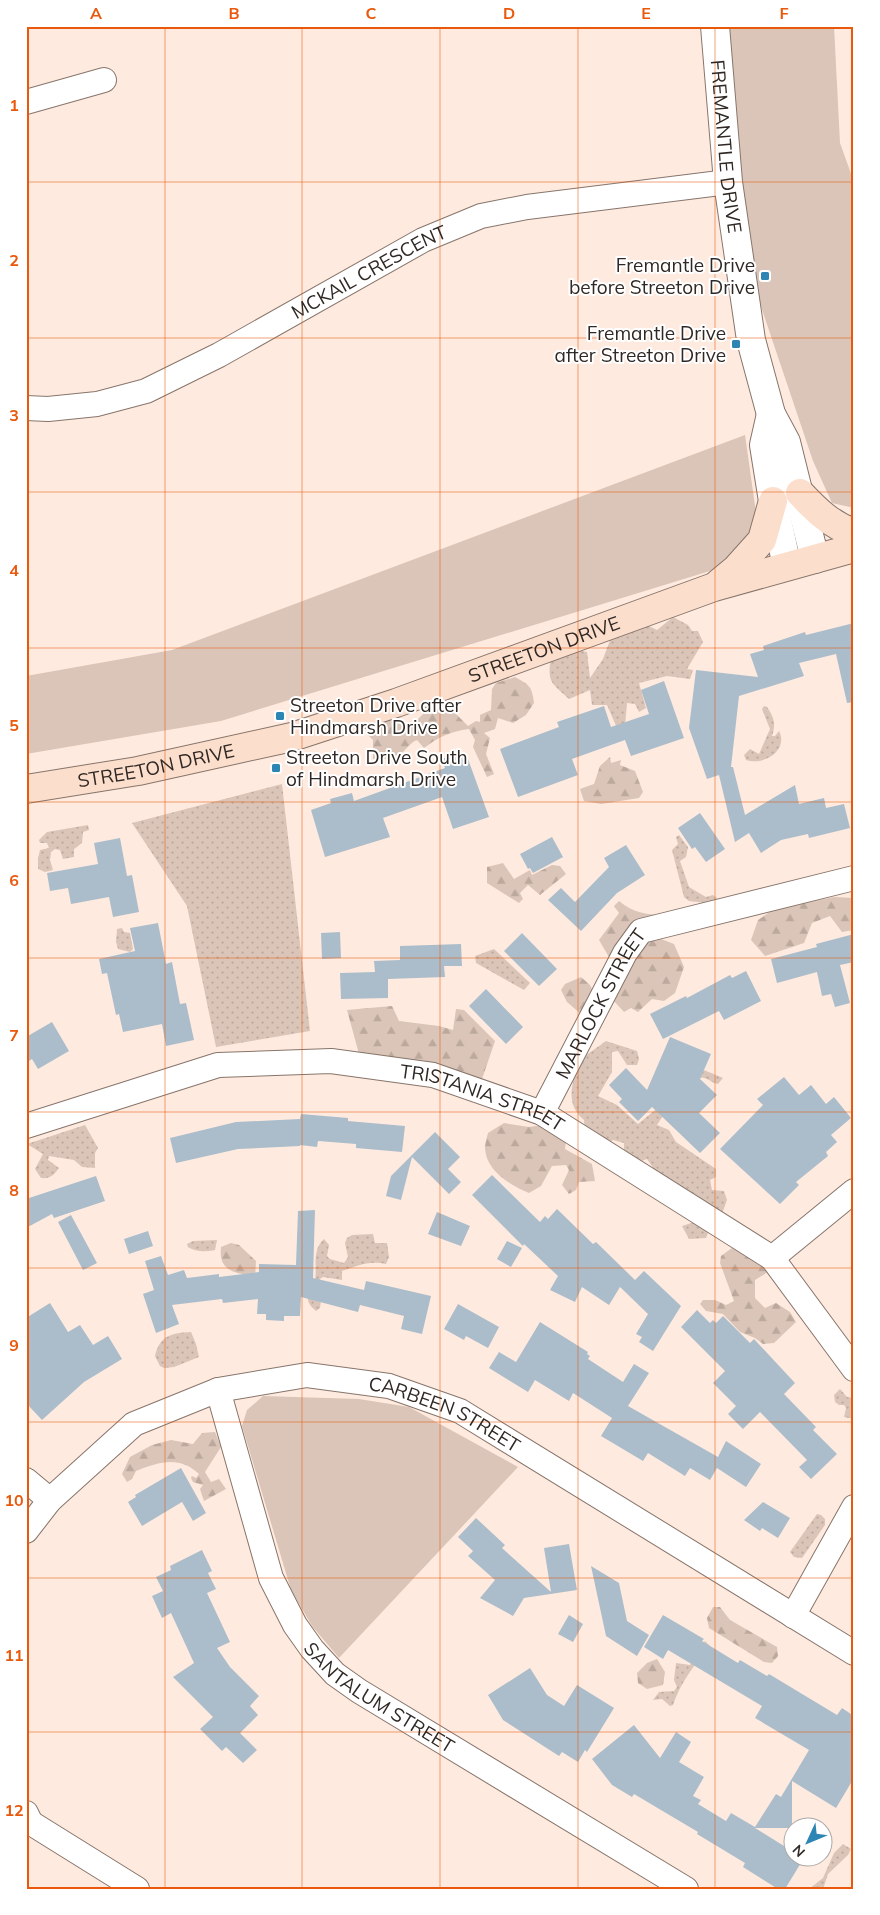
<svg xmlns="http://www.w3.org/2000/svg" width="880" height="1915" font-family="Mulish,sans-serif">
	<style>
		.grass { fill: url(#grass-dots) }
		.forest { fill: url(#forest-firs) }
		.park { fill: #dbc5b8 }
		.building { fill: #abbdca }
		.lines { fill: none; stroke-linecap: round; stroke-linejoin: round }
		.minor-casing { stroke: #87756b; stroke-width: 26 }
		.tertiary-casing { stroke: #87756b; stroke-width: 30 }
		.secondary-casing { stroke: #87756b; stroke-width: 30 }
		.minor { stroke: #fff; stroke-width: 24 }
		.tertiary { stroke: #fff; stroke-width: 28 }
		.secondary { stroke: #fcdecc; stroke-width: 28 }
		.grid { fill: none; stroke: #e8590c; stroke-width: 1; stroke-opacity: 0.55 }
		.poi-dot { fill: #2d85b3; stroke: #fff; stroke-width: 2 }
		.labels { text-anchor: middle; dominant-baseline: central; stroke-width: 4; stroke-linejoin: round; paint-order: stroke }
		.street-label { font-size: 19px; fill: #2f2824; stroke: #fff }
		.poi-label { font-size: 19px; fill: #2f2824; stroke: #fff; text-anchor: end }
		.neatline { fill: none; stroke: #e8590c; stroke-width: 2 }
		.grid-label { font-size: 16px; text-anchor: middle; font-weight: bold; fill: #e8590c }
	</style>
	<defs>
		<pattern id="grass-dots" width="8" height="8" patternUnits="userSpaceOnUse" patternTransform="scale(1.25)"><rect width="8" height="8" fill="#dbc5b8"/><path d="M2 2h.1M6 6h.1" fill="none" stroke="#bca99e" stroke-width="1.8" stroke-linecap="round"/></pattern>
		<pattern id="forest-firs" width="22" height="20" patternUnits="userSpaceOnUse" patternTransform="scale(1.25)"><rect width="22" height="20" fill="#dbc5b8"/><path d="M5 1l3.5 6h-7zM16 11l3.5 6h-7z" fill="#bca99e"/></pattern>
	</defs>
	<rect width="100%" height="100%" fill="#ffeadf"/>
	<!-- grass -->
	<path class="grass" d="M673 617 688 625 692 631H698L703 642 687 669 693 670 690 679 667 676 639 683 646 708 639 712 635 704 627 703 625 726 617 728 607 705H592L590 690 569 699C551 682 547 683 551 657L568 648 587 652 590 678 603 659 612 635 645 624 657 630Z
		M764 706 767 707C774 717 776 724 772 736H775L779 731C789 750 764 766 746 760L744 755 750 749 759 754 770 729 762 709Z
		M282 784 310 1031 216 1047 187 906 132 823Z
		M88 825 89 830 83 832 82 843 74 849V857L63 859 60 850 55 849 51 852 50 860 53 870 45 872 38 869V859L40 850 49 848 47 843H40L39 840 47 832Z
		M679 835 688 847 686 857 680 861 689 887 706 897 713 895 717 898 714 904 689 901 684 897 672 850 678 844 676 837Z
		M122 928 124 932 130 933 133 949 130 952 118 949 116 942 117 929Z
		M494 949 530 983 524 990 476 963 475 956Z
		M606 1041 637 1051 639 1059 637 1065H627L618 1051 612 1052V1072L598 1096 617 1105 638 1124 704 1070 723 1078 718 1084C712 1083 709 1079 704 1078 688 1075 665 1114 657 1125L669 1130 676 1142 716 1169V1177L710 1180 712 1190 724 1191 727 1200 722 1214 716 1213 706 1238 689 1239 682 1226 703 1219 695 1201 698 1196 673 1190 653 1177 654 1169 647 1159 636 1163 624 1155V1143L613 1140 609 1143 585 1134 584 1120C564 1103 573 1084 578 1061Z
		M85 1125 98 1148 95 1153V1168L82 1167 74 1160 49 1156 48 1160 59 1168C54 1175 50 1179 41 1178L35 1169 43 1154 27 1144Z
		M373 1234 375 1243H387L389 1257 386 1264C369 1260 357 1266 342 1271V1280L323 1277 320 1279 323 1286 320 1308 316 1311C310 1306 307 1302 308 1295 324 1280 307 1254 324 1239L329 1245 327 1256 330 1259 344 1263 348 1257 345 1243 347 1238 352 1235Z
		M217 1240 215 1250C205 1252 196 1252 188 1247L187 1244 193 1241Z
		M191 1332 196 1344 199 1357 174 1367 164 1368 160 1366 155 1356C160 1335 172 1333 191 1332Z
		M840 1389 847 1397 854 1398V1419L844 1417 846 1408 844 1405H839L835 1402 834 1395Z
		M817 1514 821 1515 825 1519V1525L802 1558 794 1557 790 1552Z
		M705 1641 710 1646C695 1664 680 1683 673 1705L670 1706 662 1699 653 1700 659 1692 674 1691 677 1687 674 1680 676 1663 690 1665Z
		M843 1844 851 1849 848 1855 828 1874 823 1889H809L823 1878 834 1853Z"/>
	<!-- forest -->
	<path class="forest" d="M515 677C530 685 532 687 534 703L526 715 513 723 498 718 495 729 484 733 490 738 486 754 494 774 487 777 473 747 475 740 469 729C451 731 437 738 424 748L417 740C408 743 404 755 394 758 388 759 379 759 373 759V740L368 735 373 721 387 717 408 724 415 722 424 713 442 707 452 710 468 726 476 721 480 722V715L491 710 492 689 496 683Z
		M610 757 611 763 621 760 620 765 635 771 643 792 639 798 601 804 584 801 580 789 594 784 600 766Z
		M503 863 514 879 530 870 532 875 552 865 560 866 566 874 540 895 528 885 520 893 523 899 519 903 487 883V867Z
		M834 897 854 898V930L842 932 830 916 812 923 804 943 765 956 751 940 758 920 774 909Z
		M619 901C633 913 648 915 665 915L653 936 674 944 684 967 675 993 664 1001 652 999 638 1012 631 1008 624 1012 612 999 582 1015 567 1002 561 990 565 984 581 977 590 985 594 993 625 957H609L599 940 619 913 614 906Z
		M392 1006 399 1021 439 1026 453 1030 456 1009 464 1010 495 1041 482 1079H466L359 1054 347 1010Z
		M504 1123 529 1127 549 1124 567 1133 565 1149 592 1164 595 1181 579 1182 576 1190 569 1194 562 1185 569 1170 566 1165 552 1166 541 1186 529 1193C510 1185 486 1171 485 1148 485 1143 487 1137 488 1133Z
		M231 1243 239 1245 256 1261 255 1280 246 1279 242 1274C226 1271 219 1264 221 1247Z
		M732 1248 749 1254 768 1272 755 1280V1298L765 1308 776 1303 790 1312 796 1322 774 1343 763 1344 755 1338 740 1332 723 1314 706 1311 700 1304 703 1300H715L726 1305 734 1301 720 1263 721 1256Z
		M215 1432 221 1447 205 1472 211 1482 219 1479 226 1489 204 1501 200 1489 203 1485 193 1482 191 1478 192 1476 196 1478 199 1474C179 1455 159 1462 136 1471L132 1479 127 1482 122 1474 130 1457 152 1445 171 1440 193 1444 202 1433Z
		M713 1607H720L730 1620 777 1647 778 1656 772 1663 764 1662 709 1628 707 1618Z
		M657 1659 665 1672 663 1685 647 1689 638 1683 637 1673 647 1663Z"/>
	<!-- park -->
	<path class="park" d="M721 26H834L840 143 854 182V508L832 503 813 461 748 268Z
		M745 435 762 555 221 721 26 754V676L172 650Z
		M263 1396 359 1399 409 1407 518 1467 339 1658 312 1626 291 1590 242 1426 247 1410Z"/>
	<!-- building -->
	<path class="building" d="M854 623V702L847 703 836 654 799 663 804 676 739 696 731 767H733L745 815 795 785 799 804 824 798 826 808 844 804 850 828 809 838 808 834 781 840 761 853 749 833 735 842 719 775 707 779 689 728 696 670 758 677 750 654 764 650 763 646 805 632 806 635Z
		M664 681 684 738 631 756 625 740 572 759 578 775 518 797 500 749 559 727 557 722 604 706 611 727 649 714 641 690Z
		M461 752 463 761 468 759 489 817 453 829 442 797 383 818 390 837 325 857 311 810 331 803 330 799 352 793 354 801 445 768 442 759Z
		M700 813 725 849 706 862 695 847 692 849 678 828Z
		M552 837 563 857 533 873 530 868 528 869 520 854Z
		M120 838 127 876 132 875 139 912 113 917 109 897 71 904 68 888 50 891 47 873 98 864 94 843Z
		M626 845 645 875 617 893 581 931 548 900 561 888 575 902 609 867 604 858Z
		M158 923 166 964 172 962 180 1004 186 1003 194 1040 166 1046 162 1024 123 1032 119 1014 116 1015 107 973 102 974 99 959 135 951 130 928Z
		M340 932 341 958 322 959 321 933Z
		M522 933 557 969 539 986 504 951Z
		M854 934V962L840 965 850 1003 835 1007 831 994 822 996 817 972 777 983 771 959 817 947 816 944Z
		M461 944 462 966H444L445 977 388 979V998L341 999 340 973 375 972 374 961 400 960V946Z
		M746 971 761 1001 724 1020 719 1011 663 1039 650 1014 686 996 687 998 730 975 732 978Z
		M486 989 523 1027 506 1044 469 1006Z
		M52 1022 69 1051 38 1069 32 1059 26 1063V1037Z
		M670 1037 711 1054 700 1079 717 1095 699 1113 720 1133 700 1153 652 1107 638 1121 619 1102 622 1099 609 1085 626 1068 647 1090Z
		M784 1077 799 1095 811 1085 826 1104 834 1097 851 1118 831 1135 837 1142 826 1152 828 1156 796 1182 799 1185 780 1204 720 1149 763 1105 757 1099Z
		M301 1114 348 1118V1121L405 1126 402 1152 356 1148V1144L318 1141 317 1147 300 1145V1146L238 1149 176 1163 170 1138 236 1122 300 1119Z
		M435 1132 460 1157 448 1169 461 1182 449 1194 412 1157 401 1200 386 1196 391 1176Z
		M492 1175 540 1222 545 1216 548 1219 557 1209 593 1244 596 1242 635 1280 644 1271 681 1306 653 1351 639 1342 642 1337 636 1334 648 1314 620 1287 609 1305 582 1287 575 1302 550 1290 558 1276 524 1244 523 1246 472 1195Z
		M96 1176 105 1201 54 1218 52 1214 26 1228V1199Z
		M315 1210 313 1278 364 1290 366 1281 431 1296 422 1334 401 1329 404 1316 360 1305 358 1312 301 1297 300 1316H284V1321L266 1320V1314H257L258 1299 223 1303 222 1299 172 1305 179 1324 156 1333 143 1294 154 1290 145 1261 161 1256 168 1275 184 1270 187 1278 219 1274V1277L259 1272V1264L296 1265 298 1211Z
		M437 1212 470 1226 461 1246 428 1234Z
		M71 1215 97 1263 83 1270 58 1222Z
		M148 1231 153 1246 129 1254 124 1239Z
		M507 1241 522 1248 511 1267 497 1259Z
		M50 1303 68 1332 80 1325 93 1345 108 1336 122 1359 84 1382 42 1420 26 1403V1318Z
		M458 1304 499 1327 488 1348 466 1336 464 1340 444 1329Z
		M697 1310 710 1323 713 1320 716 1323 723 1316 750 1343 754 1339 795 1383 784 1394 816 1427 813 1430 837 1454 811 1479 799 1467 807 1460 760 1412 743 1429 728 1414 736 1406 713 1383 725 1371 681 1327Z
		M540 1322 588 1352 587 1354 590 1356 588 1359 623 1382 634 1364 649 1373 628 1406 718 1457 726 1441 761 1464 746 1487 717 1468 710 1480 690 1468 685 1476 648 1453 643 1461 601 1436 612 1418 573 1393 569 1401 535 1380 528 1392 489 1368 499 1352 516 1362Z
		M181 1468 206 1513 193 1521 182 1502 142 1526 128 1502 136 1497 135 1495Z
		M763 1502 790 1518 778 1538 762 1528 760 1531 744 1520Z
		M476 1518 505 1545 502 1548 551 1592 544 1548 569 1544 577 1590 524 1598 513 1616 480 1598 495 1580 468 1556 473 1551 458 1537Z
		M202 1550 212 1571 208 1573 216 1589 207 1593 230 1642 217 1648 230 1667 259 1696 250 1706 258 1715 240 1733 257 1750 243 1763 226 1747 222 1751 200 1729 213 1717 173 1677 194 1663 171 1613 162 1618 152 1596 163 1591 156 1577 171 1570 170 1566Z
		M591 1566 619 1583 627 1621 649 1635 637 1656 606 1636Z
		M569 1615 583 1624 573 1642 558 1634Z
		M663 1615 704 1639 702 1641 738 1663 740 1660 767 1676 769 1674 837 1715 842 1708 854 1716V1778L836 1808 792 1781V1828H755L792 1851V1858H804L785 1889H778L743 1867 745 1863 697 1834 698 1832 634 1794 632 1797 612 1785 592 1759 634 1725 660 1758 676 1732 691 1742 679 1762 704 1777 693 1796 701 1800 698 1804 726 1821 731 1813 755 1827 776 1794 781 1797 809 1750 755 1718 762 1706 668 1650 663 1659 644 1647Z
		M530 1668 547 1695 564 1706 577 1685 614 1708 587 1752 585 1750 578 1762 562 1752 559 1756 503 1720 488 1695Z"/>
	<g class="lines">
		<!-- minor casing -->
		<g class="minor-casing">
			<g id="minor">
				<path d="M26 102 104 80"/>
				<path id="s1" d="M26 408 48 409 97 404 146 391 219 355 423 240 481 216 527 207 728 182"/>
				<path id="s2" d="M542 1113 625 953 641 931 854 878"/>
				<path id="s3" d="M26 1126 218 1065 331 1061 433 1075 542 1113 772 1258 854 1369"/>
				<path d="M772 1258 854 1191"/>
				<path id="s4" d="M218 1390 271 1578 295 1625 312 1649 335 1674 359 1691 686 1889"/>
				<path d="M26 1480 50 1500"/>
				<path id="s5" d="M26 1531 50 1500 134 1424 218 1390 307 1375 389 1386 460 1411 854 1653"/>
				<path d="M793 1616 854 1507"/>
				<path d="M26 1813 31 1823 137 1889"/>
			</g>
		</g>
		<!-- tertiary casing -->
		<g class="tertiary-casing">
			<g id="tertiary">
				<path id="s6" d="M715 26 728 182 751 340 771 414 786 442 815 559"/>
				<path d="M771 414 764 445 773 501 787 566"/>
			</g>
		</g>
		<!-- secondary casing -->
		<g class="secondary-casing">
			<g id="secondary">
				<path d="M800 493C816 510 831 525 854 533"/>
				<path d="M719 583 736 569 762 540 773 501"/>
				<path id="s7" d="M26 789 138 771 292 737 396 703 714 587 854 548"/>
			</g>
		</g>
		<!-- minor -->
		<use href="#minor" class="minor"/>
		<!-- tertiary -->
		<use href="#tertiary" class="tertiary"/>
		<!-- secondary -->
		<use href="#secondary" class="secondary"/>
	</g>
	<!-- grid -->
	<path class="grid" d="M165 26V1889M302 26V1889M440 26V1889M578 26V1889M715 26V1889M26 182H854M26 338H854M26 492H854M26 648H854M26 802H854M26 958H854M26 1112H854M26 1268H854M26 1422H854M26 1578H854M26 1732H854"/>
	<!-- markers -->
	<g class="poi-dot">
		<rect x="760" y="271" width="10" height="10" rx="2.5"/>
		<rect x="731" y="339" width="10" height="10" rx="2.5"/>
		<rect x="275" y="711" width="10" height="10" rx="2.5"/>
		<rect x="271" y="763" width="10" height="10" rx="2.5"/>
	</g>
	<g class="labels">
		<!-- street labels -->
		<g class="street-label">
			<text stroke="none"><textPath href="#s6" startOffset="121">FREMANTLE DRIVE</textPath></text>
			<text stroke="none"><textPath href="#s1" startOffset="375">MCKAIL CRESCENT</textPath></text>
			<text stroke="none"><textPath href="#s7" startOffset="538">STREETON DRIVE</textPath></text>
			<text stroke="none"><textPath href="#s7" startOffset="132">STREETON DRIVE</textPath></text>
			<text stroke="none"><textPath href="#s2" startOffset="124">MARLOCK STREET</textPath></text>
			<text stroke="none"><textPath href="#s3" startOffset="471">TRISTANIA STREET</textPath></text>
			<text stroke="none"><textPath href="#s5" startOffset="478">CARBEEN STREET</textPath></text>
			<text stroke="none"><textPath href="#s4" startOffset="361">SANTALUM STREET</textPath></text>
		</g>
		<!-- poi labels -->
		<g class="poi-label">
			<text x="755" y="265">Fremantle Drive<tspan x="755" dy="22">before Streeton Drive</tspan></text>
			<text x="726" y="333">Fremantle Drive<tspan x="726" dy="22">after Streeton Drive</tspan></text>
			<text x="290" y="705" text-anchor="start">Streeton Drive after<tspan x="290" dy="22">Hindmarsh Drive</tspan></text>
			<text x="286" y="757" text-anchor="start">Streeton Drive South<tspan x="286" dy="22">of Hindmarsh Drive</tspan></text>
		</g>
	</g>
	<!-- border -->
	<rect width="880" height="1915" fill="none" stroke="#ffffff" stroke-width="55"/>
	<!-- north arrow -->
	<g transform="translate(808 1842) rotate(226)"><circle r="24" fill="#ffffff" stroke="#aca9a7"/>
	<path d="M0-4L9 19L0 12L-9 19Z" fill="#2d85b3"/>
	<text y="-8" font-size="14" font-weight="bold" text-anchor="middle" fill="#2f2824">N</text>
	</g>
	<rect x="28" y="28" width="824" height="1860" class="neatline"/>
	<g class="grid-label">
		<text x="96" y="19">A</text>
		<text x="234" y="19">B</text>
		<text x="371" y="19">C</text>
		<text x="509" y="19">D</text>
		<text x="646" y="19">E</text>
		<text x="784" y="19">F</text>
		<text x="14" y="111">1</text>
		<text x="14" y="266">2</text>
		<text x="14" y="421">3</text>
		<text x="14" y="576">4</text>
		<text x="14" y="731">5</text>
		<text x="14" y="886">6</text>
		<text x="14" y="1041">7</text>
		<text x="14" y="1196">8</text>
		<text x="14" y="1351">9</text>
		<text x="14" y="1506">10</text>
		<text x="14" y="1661">11</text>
		<text x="14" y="1816">12</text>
	</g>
</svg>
